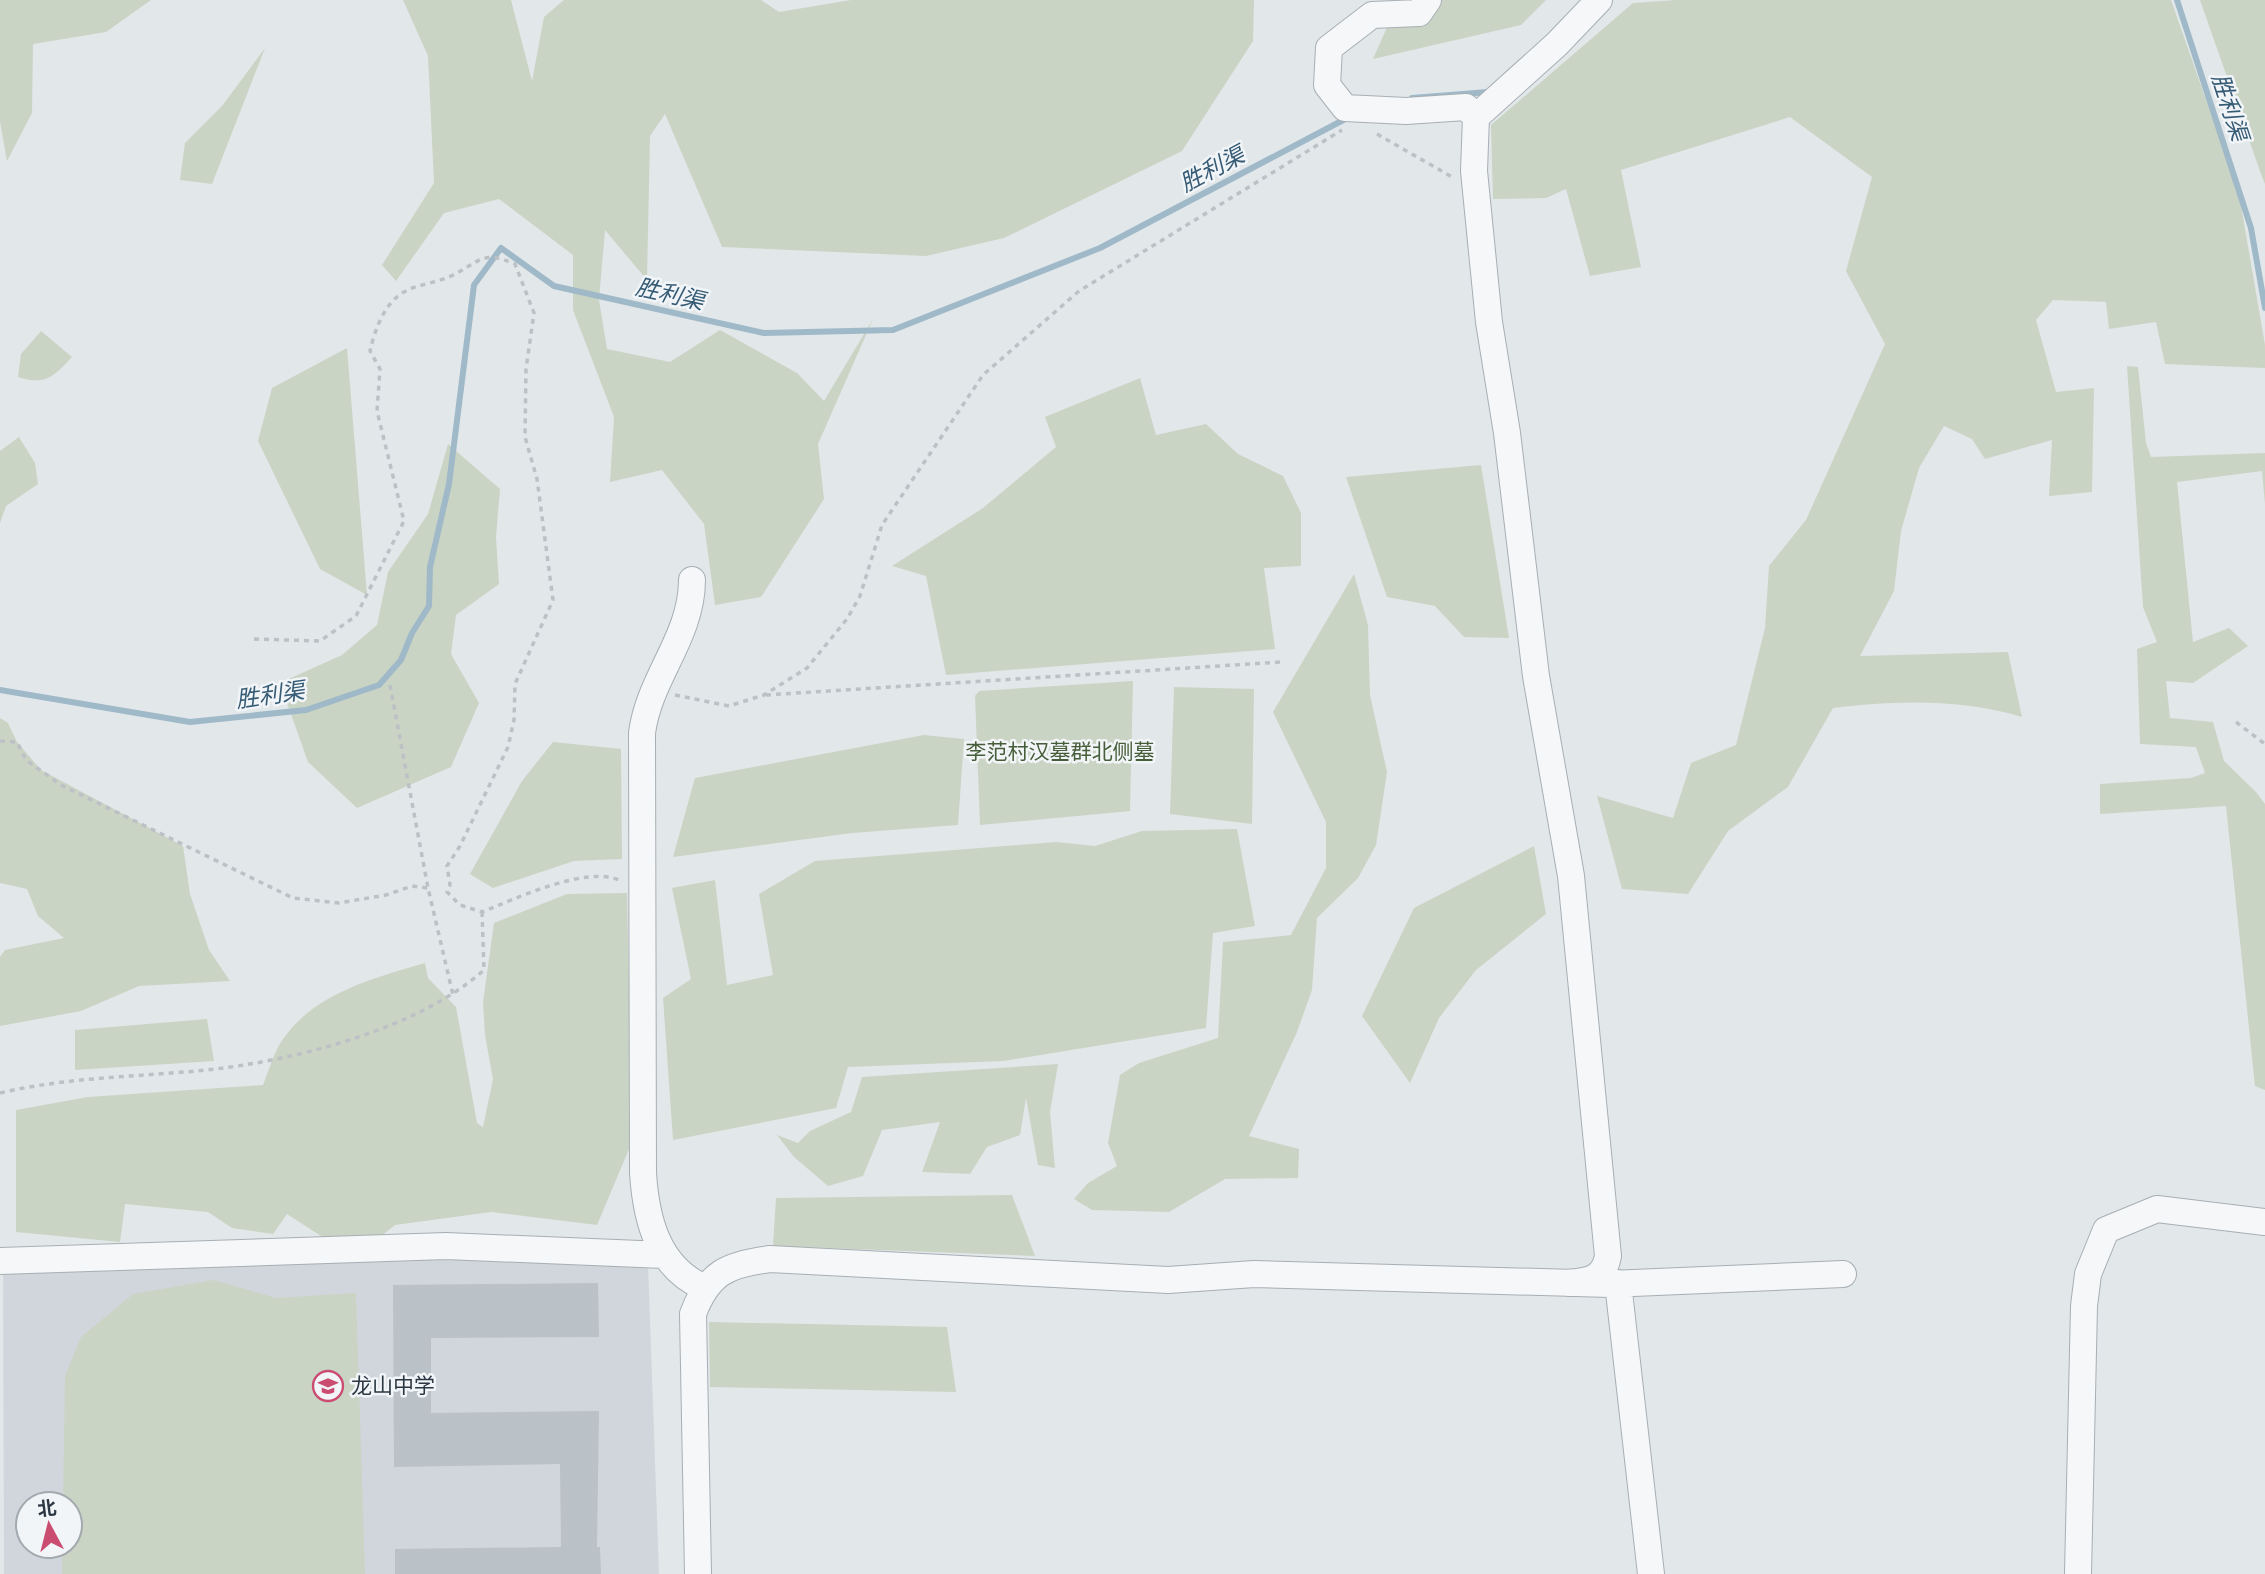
<svg xmlns="http://www.w3.org/2000/svg" width="2265" height="1574" font-family="'DM Sans','Noto Sans SC',sans-serif">
	<style>
		.built { fill: #d1d6dc; fill-rule: evenodd }
		.green { fill: #cad4c4 }
		.lines { fill: none; stroke-linecap: round; stroke-linejoin: round }
		.stream { stroke: #9fb9c9; stroke-width: 6 }
		.building { fill: #bac1c7 }
		.minor-casing { stroke: #a7afb4; stroke-width: 28 }
		.path { stroke: #bcc1c6; stroke-width: 3.5; stroke-dasharray: 5 5; stroke-linecap: butt }
		.minor { stroke: #f5f7f9; stroke-width: 26 }
		.labels { text-anchor: middle; dominant-baseline: central; stroke-width: 5; stroke-linejoin: round; paint-order: stroke }
		.park-label { font-size: 21px; fill: #455d38; stroke: #f2f5f8 }
		.poi-label { font-size: 21px; fill: #2b3742; stroke: #f2f5f8; text-anchor: start }
		.water-label { font-size: 23px; font-style: italic; fill: #365b75; stroke: #f2f5f8 }
	</style>
	<rect width="100%" height="100%" fill="#e2e7ea"/>
	<!-- built -->
	<path class="built" d="M393 1257 648 1264 659 1574H4L3 1268ZM28 1504H70V1546H28Z"/>
	<!-- green -->
	<path class="green" d="M0 0H151L106 32 33 44 32 113 7 161 0 122Z
		M403 0H511L532 81 544 17 564 0H761L779 12 851 0H1254L1253 41 1182 151 1004 238 926 256 722 247 665 114 650 136 647 280 605 230 599 300 607 349 670 362 720 330 797 373 824 401 873 319 818 444 824 499 761 597 715 605 704 524 662 470 610 482 614 417 573 310V255L499 199 444 213 396 281 382 265 434 183 428 56Z
		M1399 0H1546L1521 25 1373 59Z
		M1676 0H2171L2239 194 2265 345V368L2165 364 2156 322 2109 329 2106 302 2053 300 2036 320 2056 392 2094 388 2092 492 2049 496 2052 440 1985 459 1972 439 1944 426 1919 468 1901 531 1894 591 1860 656 2008 652 2022 717C1962 699 1895 700 1833 708L1788 787 1728 831 1688 894 1622 889 1597 796 1673 818 1691 763 1736 745 1765 628 1769 566 1806 520 1885 344 1846 271 1872 177 1790 117 1621 170 1641 267 1590 276 1566 189 1546 198 1493 199 1491 125 1633 3Z
		M2200 0H2265V184L2261 174Z
		M265 48 212 184 180 180 185 143 222 106Z
		M41 331 72 357C54 376 46 386 18 377L21 354Z
		M347 348 367 595 320 569 258 441 272 388Z
		M2127 366 2138 367 2146 443 2151 457 2265 453V504L2262 471 2177 482 2193 642 2229 628 2248 646 2193 683 2166 681 2170 718 2213 722 2224 761 2256 792 2265 804V1090L2255 1086 2226 806 2100 814V784L2191 778 2205 773 2196 747 2140 744 2137 649 2157 642 2143 607Z
		M1140 378 1156 435 1206 424 1238 454 1283 476 1301 513V566L1264 568 1275 649 946 675 926 576 892 566 983 508 1056 447 1045 417Z
		M19 437 35 463 38 484 6 506 0 523V451Z
		M448 444 500 489 496 537 499 584 456 615 451 654 479 703 451 767 357 808 308 762 280 683 342 655 377 625 388 572 428 514Z
		M1481 465 1509 638 1464 637 1435 606 1387 597 1346 477Z
		M1354 574 1368 625 1370 695 1387 772 1376 845 1358 878 1317 918 1312 990 1297 1032 1249 1136 1299 1149 1298 1178 1225 1179 1169 1212 1092 1210 1074 1199 1088 1183 1117 1166 1108 1143 1120 1075 1139 1063 1218 1038 1223 942 1291 935 1326 868V822L1273 712Z
		M1133 681 1130 811 980 825 975 696 979 691Z
		M1174 687 1254 689 1252 824 1170 814Z
		M0 718 8 723 17 742 41 770 183 846 190 894 209 950 230 981 139 986 81 1011 0 1026V957L5 950 64 938 38 916 27 889 0 883Z
		M924 735 964 739 958 825 852 833 673 857 695 778Z
		M553 742 621 749 622 859 574 861 493 888 470 874 522 781Z
		M1237 829 1255 926 1213 933 1206 1028 1003 1061 848 1067 836 1108 673 1140 663 998 691 979 672 888 715 880 727 985 773 975 759 894 815 861 1056 842 1095 846 1142 831Z
		M1534 846 1546 914 1476 970 1439 1018 1410 1083 1362 1016 1414 908Z
		M627 893 632 1142 597 1225 491 1212 395 1225 380 1237 324 1238 287 1214 273 1234 232 1228 208 1212 125 1204 120 1242 16 1232V1110L88 1097 263 1085C269 1070 274 1052 283 1039 315 993 374 978 425 963L428 978 456 1007 477 1123 483 1127 493 1079 485 1035 483 1002 494 923 567 894Z
		M207 1019 214 1061 75 1070V1030Z
		M1058 1064 1050 1112 1055 1168 1038 1165 1026 1098 1020 1135 987 1147 970 1174 922 1172 940 1122 882 1130 863 1176 828 1186 794 1157 777 1135 798 1143 810 1131 851 1112 862 1077Z
		M1012 1195 1035 1256 773 1246 776 1198Z
		M213 1280 276 1298 356 1293 365 1574H62V1546H70V1504H63L65 1376 81 1337 133 1294Z
		M709 1322 947 1327 956 1392 710 1387Z"/>
	<g class="lines">
		<!-- stream -->
		<path class="stream" d="M2177 0 2251 228 2265 308
			M1412 98 1488 92
			M0 690 190 722 306 710 379 685 401 660 412 633 429 606 430 567 449 484 474 285 501 248 554 286 764 333 893 330 1100 248 1349 117"/>
	</g>
	<!-- building -->
	<path class="building" d="M598 1283 599 1337 431 1338V1413L599 1411 597 1547H600L601 1574H395V1549L561 1547 560 1464 394 1467 393 1285Z"/>
	<g class="lines">
		<!-- minor casing -->
		<g class="minor-casing">
			<path id="minor" d="M1428 0 1419 13 1372 15 1329 48 1327 85 1345 108 1406 111 1466 107 1476 117 1474 171 1489 322 1507 433 1536 676 1571 876 1608 1256C1604 1279 1589 1281 1568 1283H1618L1651 1574
				M1476 117 1557 44 1599 0
				M692 580C692 637 649 678 642 733L643 1173C646 1220 658 1268 705 1288
				M0 1261 446 1246 664 1255
				M698 1574 693 1314C708 1273 728 1264 770 1259L1168 1280 1254 1274 1610 1284 1843 1274
				M2078 1574 2084 1306 2088 1274 2106 1230 2157 1209 2265 1222"/>
		</g>
		<!-- path -->
		<path class="path" d="M1377 134 1452 177
			M254 639 320 641 356 616 404 521 377 411 380 369 370 351C375 330 384 303 404 292 418 284 436 283 451 276 479 263 481 249 515 264L534 313 526 369 525 437 537 479 553 600 515 684 514 720 508 747 460 846 447 866 450 885 447 892 460 905 482 912C515 899 588 864 621 881
			M390 685 428 888 453 995
			M675 695 729 706 764 695 807 668 847 619 860 596 882 525 983 375 1079 291 1342 130
			M766 695 1281 662
			M2236 722 2265 744
			M0 741 17 742 26 760 61 785 293 898 339 903 386 895 412 886 428 888
			M0 1093C68 1077 137 1077 206 1070 294 1061 418 1029 484 970L482 912"/>
		<!-- minor -->
		<use href="#minor" class="minor"/>
	</g>
	<!-- icons -->
	<defs>
		<g id="school-ring" transform="scale(1.575)"><circle r="9.5" fill="#f2f5f8" stroke="#cb4c71" stroke-width="1.5"/><path d="M0-5L7-2L0 1L-7-2ZM-4 1L0 2.5L4 1V4Q0 6-4 4Z" fill="#cb4c71"/></g>
	</defs>
	<g fill-rule="evenodd">
		<use href="#school-ring" x="328" y="1386"/>
	</g>
	<g class="labels">
		<!-- park labels -->
		<g class="park-label">
			<text x="1060" y="752">李范村汉墓群北侧墓</text>
		</g>
		<!-- poi labels -->
		<g class="poi-label">
			<text x="351" y="1386">龙山中学</text>
		</g>
		<!-- water labels -->
		<g class="water-label">
			<text transform="translate(2230 107) rotate(72)">胜利渠</text>
			<text transform="translate(1212 169) rotate(-28)">胜利渠</text>
			<text transform="translate(670 294) rotate(13)">胜利渠</text>
			<text transform="translate(270 695) rotate(-8)">胜利渠</text>
		</g>
	</g>
	<!-- north arrow -->
	<g transform="translate(49 1525) rotate(353)"><circle r="33" fill="#f2f5f8" stroke="#a2a9af" stroke-width="2"/>
	<path d="M0-5L12 26L0 18L-12 26Z" fill="#cb4c71"/>
	<text y="-10" font-size="19" font-weight="bold" text-anchor="middle" fill="#2b3742">北</text>
	</g>
</svg>
